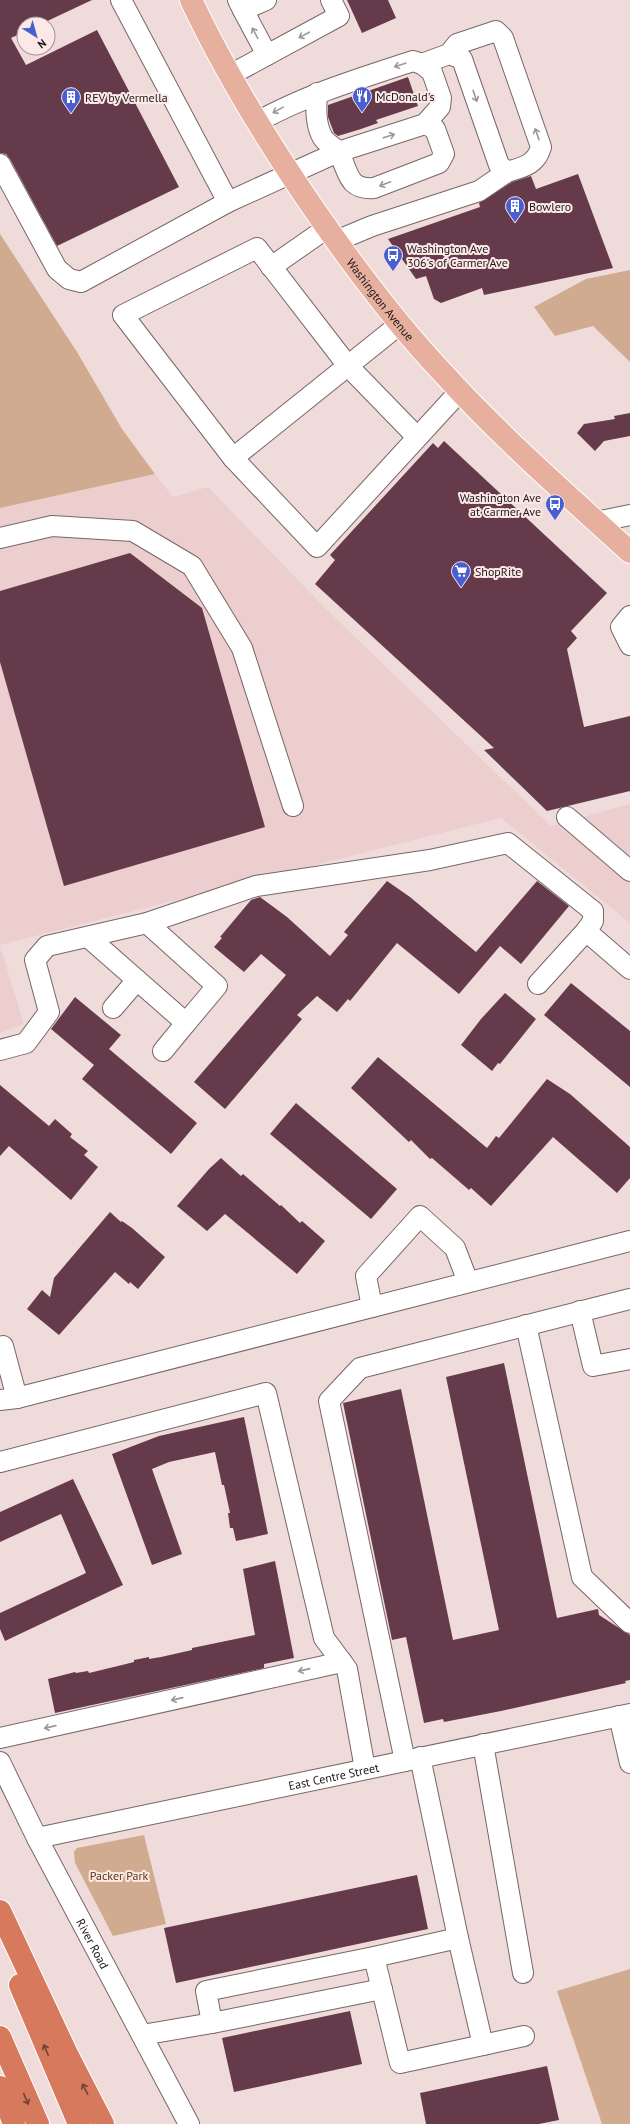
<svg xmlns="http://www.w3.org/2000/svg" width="630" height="2124" font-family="'PT Sans',sans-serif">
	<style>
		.built { fill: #eccecf }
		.green { fill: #d0ab8f }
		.building { fill: #653a4b }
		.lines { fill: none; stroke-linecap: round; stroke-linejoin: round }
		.minor-casing { stroke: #786666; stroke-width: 22 }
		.major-casing { stroke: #fff; stroke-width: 24 }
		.highway-casing { stroke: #fff; stroke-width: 24 }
		.minor { stroke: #fff; stroke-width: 20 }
		.major { stroke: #e7af9d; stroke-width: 22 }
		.highway { stroke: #d7795c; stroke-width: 22 }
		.oneway { stroke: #9a9797 }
		.oneway2 { stroke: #714336 }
		.labels { text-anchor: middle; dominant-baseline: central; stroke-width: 4; stroke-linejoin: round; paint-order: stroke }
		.poi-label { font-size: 12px; fill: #1e1717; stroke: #fde8e8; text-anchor: start }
		.street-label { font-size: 12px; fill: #1e1717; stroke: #fde8e8 }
		.park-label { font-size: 12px; fill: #5e3611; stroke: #fde8e8 }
	</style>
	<rect width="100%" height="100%" fill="#f0dbdb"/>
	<!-- built -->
	<path class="built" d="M155 474 173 497 208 487 325 608 551 826 630 804V923L501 818 0 945V508Z
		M0 946 24 1024 0 1033Z"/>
	<!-- green -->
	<path class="green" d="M0 234 77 352 122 429 155 474 0 508Z
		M630 270V362L593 326 555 336 534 307 586 279Z
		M144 1835 166 1924 113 1936 75 1863 74 1852 77 1848Z
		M630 1969V2124H602L557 1991Z"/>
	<!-- building -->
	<path class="building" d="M0 0H92L41 24H24V32L11 38 26 65 97 30 179 187 57 246 10 159 6 154 0 153Z
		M347 0H388L396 18 362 33Z
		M408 77 418 106 376 120 378 123 361 129 338 136 334 133 328 117V105Z
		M578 174 613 268 484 295 482 288 441 303 434 299 426 276 416 279 388 239 480 207 479 203 512 182 531 176 536 189Z
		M630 413V436L604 441 595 451 577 433 584 424 615 419 614 416Z
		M444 441 607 593 571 631 577 638 567 649 584 727 630 716V791L547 811 484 750 494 748 315 584 335 560 330 555 433 443 438 448Z
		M130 553 202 608 265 827 64 886 0 662V591Z
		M387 881 410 897 476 952 537 881 569 906 521 964 500 946 459 994 397 943 350 1001 348 999 337 1012 317 996 297 1015 302 1019 225 1109 194 1082 286 975 261 954 244 972 214 947 222 938 220 937 251 900 260 897 287 917 330 956 348 935 344 932Z
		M571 983 630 1031V1087L544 1015Z
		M505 993 536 1019 500 1064 498 1063 492 1071 461 1045 481 1019Z
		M75 997 121 1035 109 1049 197 1123 171 1154 82 1079 94 1065 51 1029Z
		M378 1057 487 1148 496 1136 499 1138 547 1079 570 1094 630 1147V1178L617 1193 553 1137 491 1206 471 1188 469 1190 432 1158 430 1159 411 1140 409 1142 351 1088Z
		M0 1085 49 1126 55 1119 72 1134 70 1137 88 1151 84 1155 98 1167 71 1200 9 1146 0 1156Z
		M296 1103 397 1189 371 1219 270 1134Z
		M221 1158 241 1176 243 1174 280 1206 281 1205 300 1223 302 1221 325 1241 297 1274 225 1214 207 1231 177 1206 209 1169Z
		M110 1212 121 1222 122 1221 132 1228 165 1257 138 1289 130 1282 129 1284 115 1272 59 1335 27 1309 42 1290 50 1297 54 1278Z
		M504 1363 557 1618 598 1609 599 1615 630 1635V1680L625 1681 626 1683 501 1711 444 1722 443 1719 424 1723 406 1637 392 1640 343 1403 401 1389 453 1640 499 1630 446 1377Z
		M244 1417 268 1534 236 1541 233 1528H230L228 1513H230L224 1485H222L215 1452 169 1462 152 1469 182 1554 152 1565 112 1454 159 1436Z
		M73 1479 123 1585 5 1641 0 1629V1613L86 1573 61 1514 0 1542V1512Z
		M275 1561 294 1658 264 1664V1668L55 1713 48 1679 75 1672 76 1673 88 1671 89 1673 122 1665 134 1662V1660L149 1657V1659L161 1657 192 1650V1648L255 1635 243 1569Z
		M417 1875 428 1929 176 1983 164 1928Z
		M350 2011 362 2064 234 2092 222 2038Z
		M547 2066 559 2120 539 2124H426L420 2093Z"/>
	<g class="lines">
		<!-- minor casing -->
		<g class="minor-casing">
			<g id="minor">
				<path d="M121 0 228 202"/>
				<path d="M238 0 243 10 266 0"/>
				<path d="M243 10 267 55"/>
				<path d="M422 64 449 54 462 59 499 165 507 172C523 167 536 165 541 147L503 38 496 31 457 44 449 54"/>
				<path d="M230 75 339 16 331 0"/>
				<path d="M257 122C308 94 358 79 413 61L422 64 432 72 441 98 440 107 425 124"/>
				<path d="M0 164 57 269 69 279 81 282 228 202 338 152 425 124 435 129 444 154 439 163 374 188C347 190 349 172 339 153 335 147 327 144 323 138 315 125 316 107 317 93"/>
				<path d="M336 241 372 226 479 191 507 172"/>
				<path d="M271 267 327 228"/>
				<path d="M417 437 348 366 257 248 123 315 233 458 317 547 460 391"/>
				<path d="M233 458 400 324"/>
				<path d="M596 522 630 515"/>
				<path d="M0 538 52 526 133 531 192 566 242 648 293 806"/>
				<path d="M630 616 621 627 630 645"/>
				<path d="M567 817 630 871"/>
				<path d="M88 937 186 1023 217 986 147 923"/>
				<path d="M538 984 586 931"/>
				<path d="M113 1008 137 980"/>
				<path d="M0 1050 26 1043 49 1012 35 960 47 946 147 923 256 886 430 860 508 843 593 911V921L586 931 630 969"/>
				<path d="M163 1051 186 1023"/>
				<path d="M372 1307 366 1276 420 1216 455 1248 468 1282"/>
				<path d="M580 1311 593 1366 630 1359"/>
				<path d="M526 1325 582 1577 630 1623"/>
				<path d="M0 1347 3 1346 17 1398"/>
				<path d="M0 1400 17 1398 630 1241"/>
				<path d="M0 1462 266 1393 324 1638 347 1669 365 1769"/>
				<path d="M619 1716 630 1763"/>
				<path d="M0 1738 342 1662"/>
				<path d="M483 1744 523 1973"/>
				<path d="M405 1761 329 1401 360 1368 630 1299"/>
				<path id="s1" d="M0 1762 37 1838 189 2124"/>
				<path id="s2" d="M37 1838 630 1714"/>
				<path d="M374 1957 458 1938"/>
				<path d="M212 2023 382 1989"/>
				<path d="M142 2035 212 2023 206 1991 374 1957 400 2063 483 2045 458 1938 420 1757"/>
				<path d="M483 2045 524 2036"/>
			</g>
		</g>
		<!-- major casing -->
		<g class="major-casing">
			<g id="major">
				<path id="s3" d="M191 0C233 89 287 173 345 253 375 294 407 335 442 372 500 436 566 494 630 552"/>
			</g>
		</g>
		<!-- highway casing -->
		<g class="highway-casing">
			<path id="highway" d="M0 1911 67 2054 103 2124
				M20 1985 79 2124
				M0 2037 38 2124
				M0 2087 14 2124"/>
		</g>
		<!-- minor -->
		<use href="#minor" class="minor"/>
		<!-- major -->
		<use href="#major" class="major"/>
		<!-- highway -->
		<use href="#highway" class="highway"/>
	</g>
	<!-- one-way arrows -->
	<defs><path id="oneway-shaft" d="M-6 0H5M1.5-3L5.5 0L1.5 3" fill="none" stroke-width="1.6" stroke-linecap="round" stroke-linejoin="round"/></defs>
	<g class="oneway">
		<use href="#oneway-shaft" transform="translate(255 33) rotate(-118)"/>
		<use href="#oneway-shaft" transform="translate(304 35) rotate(152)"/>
		<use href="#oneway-shaft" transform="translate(400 65) rotate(162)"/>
		<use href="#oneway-shaft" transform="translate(475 96) rotate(71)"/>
		<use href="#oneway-shaft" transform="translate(278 110) rotate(151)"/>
		<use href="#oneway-shaft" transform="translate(537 134) rotate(-109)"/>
		<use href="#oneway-shaft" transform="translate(389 136) rotate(-18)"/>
		<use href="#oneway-shaft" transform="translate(385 184) rotate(159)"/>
		<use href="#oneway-shaft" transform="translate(304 1670) rotate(167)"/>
		<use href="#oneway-shaft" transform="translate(177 1699) rotate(167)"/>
		<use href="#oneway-shaft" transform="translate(50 1727) rotate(167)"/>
	</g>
	<g class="oneway2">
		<use href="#oneway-shaft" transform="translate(46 2050) rotate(-113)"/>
		<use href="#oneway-shaft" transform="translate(85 2089) rotate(-117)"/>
		<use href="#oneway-shaft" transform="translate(26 2099) rotate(67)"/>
	</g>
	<!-- icons -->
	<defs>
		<g id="restaurant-pin" transform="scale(1)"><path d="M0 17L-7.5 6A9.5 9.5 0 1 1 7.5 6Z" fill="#475fd3" stroke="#fde8e8"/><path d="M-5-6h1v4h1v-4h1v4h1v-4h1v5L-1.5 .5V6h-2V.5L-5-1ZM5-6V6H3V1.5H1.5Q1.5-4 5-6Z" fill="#fff"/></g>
		<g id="building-pin" transform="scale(1)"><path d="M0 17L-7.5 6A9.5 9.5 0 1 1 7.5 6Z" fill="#475fd3" stroke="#fde8e8"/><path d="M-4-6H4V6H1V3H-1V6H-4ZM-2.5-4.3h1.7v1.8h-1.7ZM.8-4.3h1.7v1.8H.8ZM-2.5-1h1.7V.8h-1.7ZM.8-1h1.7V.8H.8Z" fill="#fff"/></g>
		<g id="bus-pin" transform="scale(1)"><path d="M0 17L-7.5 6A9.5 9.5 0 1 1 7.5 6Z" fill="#475fd3" stroke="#fde8e8"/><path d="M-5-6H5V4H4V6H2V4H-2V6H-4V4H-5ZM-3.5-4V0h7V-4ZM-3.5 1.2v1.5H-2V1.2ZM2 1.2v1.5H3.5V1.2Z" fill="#fff"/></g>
		<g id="supermarket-pin" transform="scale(1)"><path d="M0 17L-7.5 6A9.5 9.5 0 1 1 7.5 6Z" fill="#475fd3" stroke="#fde8e8"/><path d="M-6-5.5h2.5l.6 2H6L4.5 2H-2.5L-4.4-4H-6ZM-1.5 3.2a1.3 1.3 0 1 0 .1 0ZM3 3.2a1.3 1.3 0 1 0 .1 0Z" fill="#fff"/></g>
	</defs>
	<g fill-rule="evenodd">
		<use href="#restaurant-pin" x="362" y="96"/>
		<use href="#building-pin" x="71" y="97"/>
		<use href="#building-pin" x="515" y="206"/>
		<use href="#bus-pin" x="393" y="255"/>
		<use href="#bus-pin" x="555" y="504"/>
		<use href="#supermarket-pin" x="461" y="571"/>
	</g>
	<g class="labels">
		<!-- poi labels -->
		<g class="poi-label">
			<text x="376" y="96">McDonald's</text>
			<text x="85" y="97">REV by Vermella</text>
			<text x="529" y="206">Bowlero</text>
			<text x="407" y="248">Washington Ave<tspan x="407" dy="14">306's of Carmer Ave</tspan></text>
			<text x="541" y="497" text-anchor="end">Washington Ave<tspan x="541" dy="14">at Carmer Ave</tspan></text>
			<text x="475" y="571">ShopRite</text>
		</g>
		<!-- street labels -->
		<g class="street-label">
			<text stroke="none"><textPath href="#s3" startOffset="355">Washington Avenue</textPath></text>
			<text stroke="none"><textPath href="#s2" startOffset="303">East Centre Street</textPath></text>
			<text stroke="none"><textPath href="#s1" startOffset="204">River Road</textPath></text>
		</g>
		<!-- park labels -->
		<g class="park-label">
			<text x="119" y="1875">Packer Park</text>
		</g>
	</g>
	<!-- north arrow -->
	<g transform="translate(36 36) rotate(143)"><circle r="19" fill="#fde8e8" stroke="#a49494"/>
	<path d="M0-3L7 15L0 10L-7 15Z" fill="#475fd3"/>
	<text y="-6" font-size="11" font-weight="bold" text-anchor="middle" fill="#1e1717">N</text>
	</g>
</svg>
